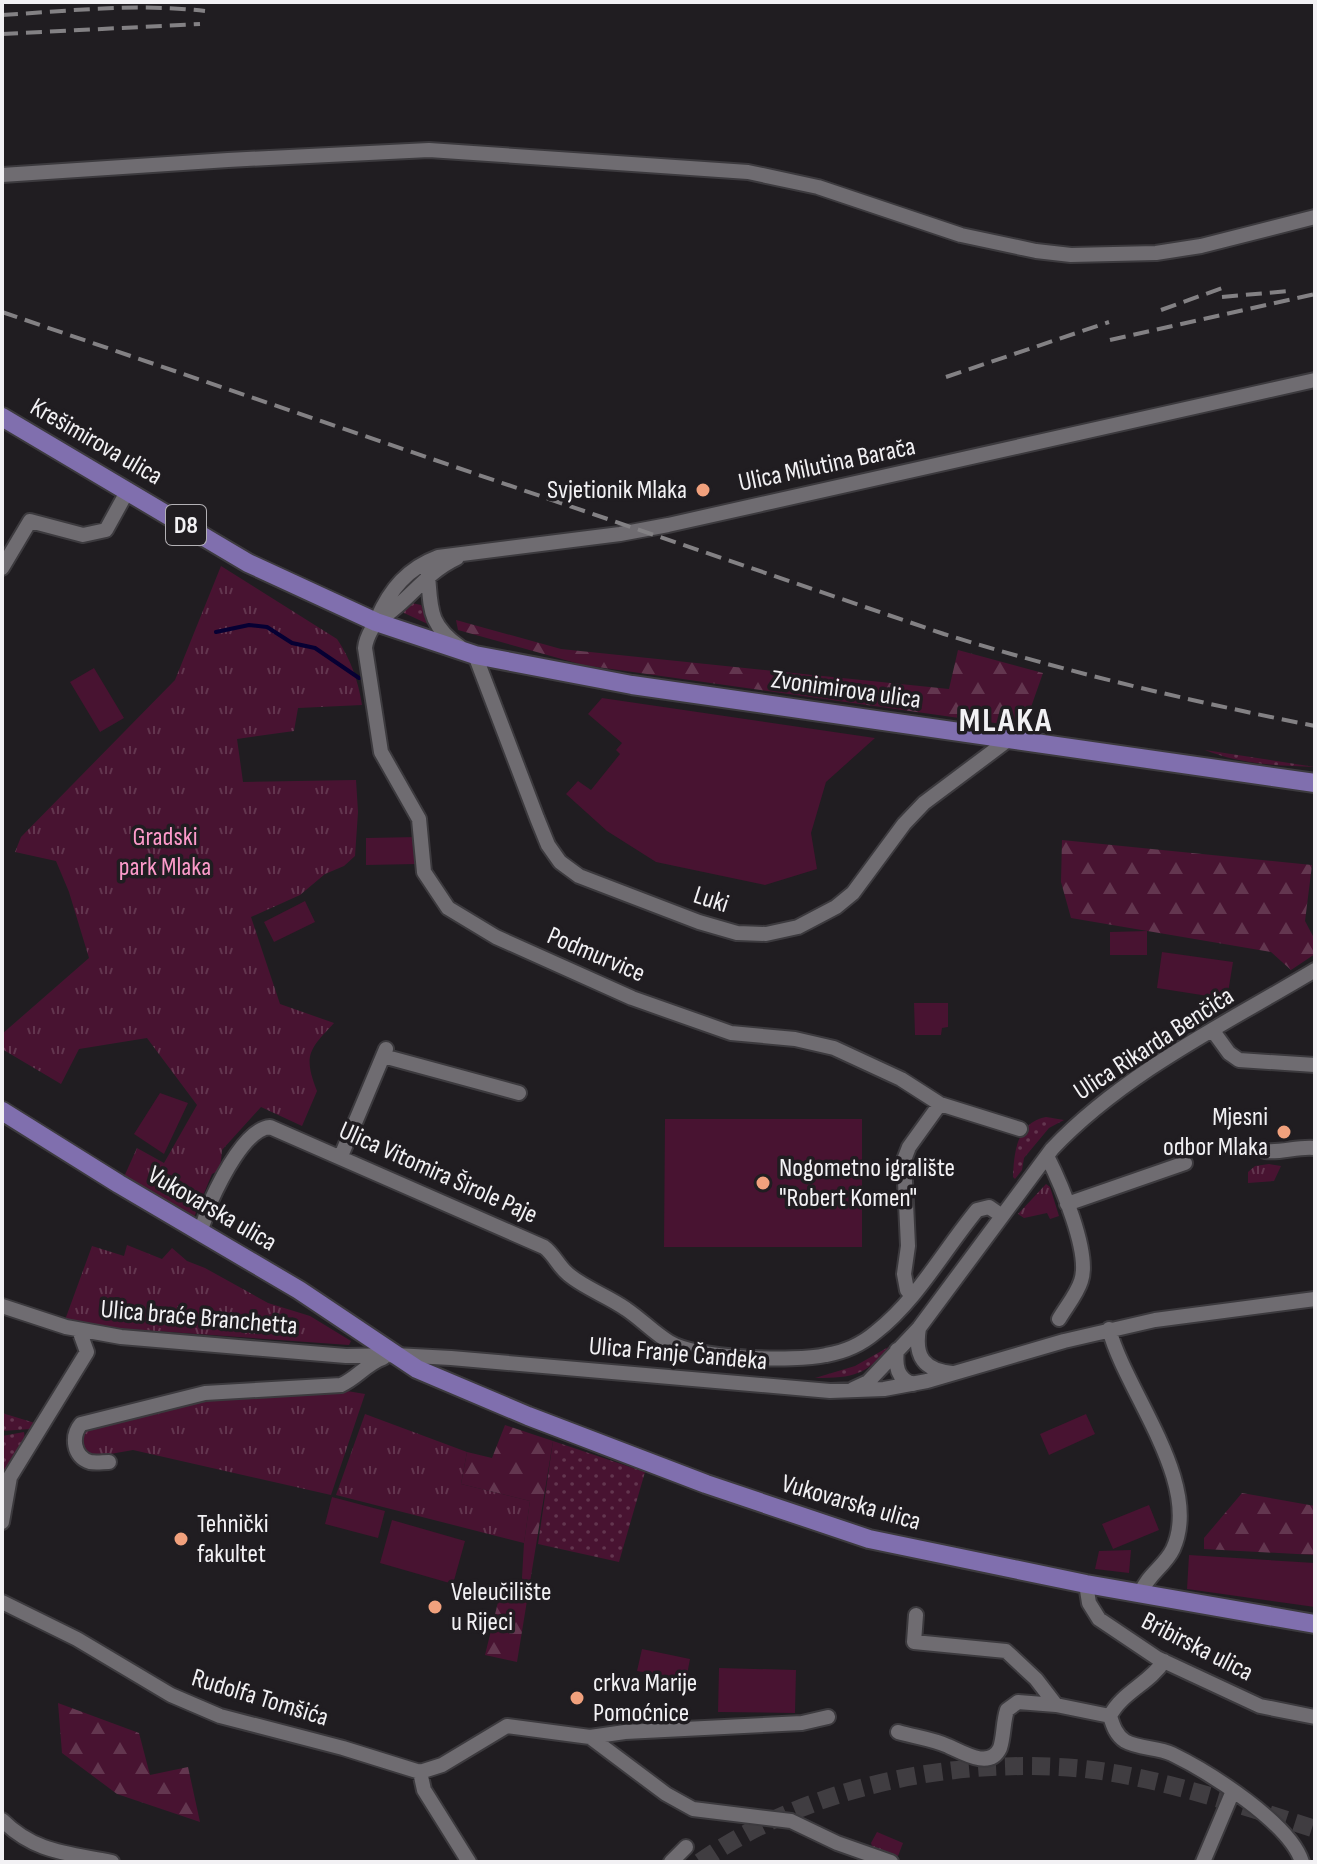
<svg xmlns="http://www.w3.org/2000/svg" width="1317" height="1864" font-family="'Sofia Sans Condensed',sans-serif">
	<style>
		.grass { fill: url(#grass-dots) }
		.forest { fill: url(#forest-firs) }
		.park { fill: url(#park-tufts) }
		.garden { fill: #481331 }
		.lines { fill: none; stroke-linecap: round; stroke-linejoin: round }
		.stream { stroke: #060033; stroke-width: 4 }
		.major-tunnel { stroke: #403d41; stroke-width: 18; stroke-dasharray: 18 9; stroke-linecap: butt }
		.minor-casing { stroke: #3c3a3e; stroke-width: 18 }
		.major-casing { stroke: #3c3a3e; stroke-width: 22 }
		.minor { stroke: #6f6c71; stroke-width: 14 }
		.major { stroke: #806fae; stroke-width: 18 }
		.rail { stroke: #838184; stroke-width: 4; stroke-dasharray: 16 8; stroke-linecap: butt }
		.poi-dot { fill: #f1a17d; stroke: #201d21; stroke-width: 3 }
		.labels { text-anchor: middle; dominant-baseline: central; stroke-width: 7; stroke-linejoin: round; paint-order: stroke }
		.shield { fill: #201d21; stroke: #b3b1b5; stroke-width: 2 }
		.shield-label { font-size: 24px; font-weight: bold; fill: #f2f1f4 }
		.street-label { font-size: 26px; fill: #f2f1f4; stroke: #201d21 }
		.poi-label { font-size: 26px; fill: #f2f1f4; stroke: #201d21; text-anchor: start }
		.park-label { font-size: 26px; fill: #fc9aca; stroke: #201d21 }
		.district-label { font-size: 34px; font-weight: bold; letter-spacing: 2px; fill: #f2f1f4; stroke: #201d21 }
	</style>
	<defs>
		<pattern id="grass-dots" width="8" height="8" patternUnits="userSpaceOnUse" patternTransform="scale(2)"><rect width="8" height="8" fill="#481331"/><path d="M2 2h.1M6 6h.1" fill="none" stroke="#63364f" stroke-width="1.8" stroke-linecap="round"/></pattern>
		<pattern id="forest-firs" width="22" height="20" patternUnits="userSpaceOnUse" patternTransform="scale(2)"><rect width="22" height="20" fill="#481331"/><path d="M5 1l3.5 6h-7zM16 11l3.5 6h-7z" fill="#63364f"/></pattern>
		<pattern id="park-tufts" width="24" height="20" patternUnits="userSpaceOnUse" patternTransform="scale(2)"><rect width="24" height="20" fill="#481331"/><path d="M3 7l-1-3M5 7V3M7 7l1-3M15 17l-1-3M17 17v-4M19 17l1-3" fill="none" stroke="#63364f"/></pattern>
	</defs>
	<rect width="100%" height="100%" fill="#201d21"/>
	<!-- grass -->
	<path class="grass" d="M407 602 421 605 430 625 404 613 403 607Z
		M1205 750 1315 767C1277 766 1240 764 1205 750Z
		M1046 1117 1064 1120 1049 1128 1024 1158 1022 1170 1015 1179 1013 1177C1014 1154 1016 1123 1046 1117Z
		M892 1345C865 1375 855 1378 815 1378L855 1366Z
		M2 1413 35 1423 31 1429 2 1431Z
		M24 1432 25 1440 10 1462 2 1482V1436Z
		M553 1441 645 1472 619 1562 538 1544Z"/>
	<!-- forest -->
	<path class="forest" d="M456 620 561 649 949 689 958 650 1043 673 1024 727 583 665 458 630Z
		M1062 840 1312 865 1305 921 1315 940V954L1291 970 1271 952 1071 918 1061 882Z
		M505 1425 553 1441 517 1662 485 1655 500 1594 521 1595 524 1543 530 1501 461 1484 467 1452 492 1458Z
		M1242 1493 1315 1506V1555L1204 1549V1538Z
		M58 1703 139 1733 150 1775 188 1767 200 1822 117 1794 62 1753Z"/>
	<!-- park -->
	<path class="park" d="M221 566 337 639C351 660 358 680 362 705L298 708 294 731 237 739 243 782 356 780 358 812 355 856 344 866 325 874 300 895 251 917 280 1004 334 1023C309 1050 303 1055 317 1091L302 1126 261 1107 222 1150 220 1170 212 1174 192 1222 123 1179 137 1148 164 1163 197 1105 147 1038 79 1049 61 1084 2 1049V1034L89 958 69 892 56 861 15 852 21 837 175 680Z
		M1269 1164 1281 1166 1274 1181 1248 1183V1172L1255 1166Z
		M1046 1184 1050 1187 1059 1216 1050 1219 1047 1213 1024 1218 1018 1214Z
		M127 1245 162 1259 172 1248 187 1261 205 1268 268 1303 310 1316 351 1341 349 1345 100 1327 65 1320 92 1246 124 1256Z
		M347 1391 365 1394 331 1495 133 1450 99 1456 89 1453 81 1446V1437L88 1427 205 1398Z
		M365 1414 467 1452 461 1484 530 1501 524 1543 336 1495Z
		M877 1832 903 1843 898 1856 873 1849 871 1843Z"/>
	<!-- garden -->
	<path class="garden" d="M94 668 124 718 100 732 70 682Z
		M602 698 875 738 826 782 811 833 817 869 765 885 656 862 607 831 566 794 578 781 591 790 620 754 616 750 622 743 588 714Z
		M417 837 418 864 366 865V838Z
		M305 901 315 922 274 942 264 922Z
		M1147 931V955H1110V932Z
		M1162 952 1233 962 1227 999 1157 988Z
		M948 1003V1027L942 1028 941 1035H915L914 1003Z
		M160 1093 188 1103 164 1154 134 1134Z
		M665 1119H862V1247H664Z
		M1086 1414 1095 1434 1049 1455 1040 1434Z
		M332 1497 385 1511 378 1538 325 1524Z
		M1149 1505 1159 1530 1113 1549 1102 1524Z
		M392 1520 465 1541 453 1584 380 1563Z
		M1131 1550 1129 1573 1095 1569 1099 1551Z
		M1189 1555 1315 1563V1607L1187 1589Z
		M642 1649 690 1659 686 1680 637 1671Z
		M719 1668 796 1670 795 1713 718 1712Z"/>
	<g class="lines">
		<!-- stream -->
		<path class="stream" d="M216 632 249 625 267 627 292 643 315 648 359 678"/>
		<!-- major-tunnel -->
		<path class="major-tunnel" d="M700 1862C808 1786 955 1756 1085 1769 1159 1777 1243 1806 1315 1829"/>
		<!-- minor casing -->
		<g class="minor-casing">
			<path id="minor" d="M2 175 228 160 429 150 748 172 818 187 961 235 1036 251 1071 255 1156 253 1201 246 1315 217
				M2 568 30 521 83 535 106 530 128 490
				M428 575C431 609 428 624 460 647
				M376 622C407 604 423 574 457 558
				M475 655 537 818 548 845 560 862 579 876 699 922 737 933 766 934 798 927 836 907 853 893 904 824 924 803 1008 740
				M1213 1031 1229 1053 1239 1060 1315 1065
				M383 1056 519 1093
				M1020 1129 940 1104 901 1079 834 1048 795 1039 731 1033 632 998 496 937 448 908 424 872 419 819 381 752 365 648C366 636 372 630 377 619 390 589 408 568 438 557L620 534 668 525 1315 380
				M1265 1151C1282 1153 1298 1146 1315 1148
				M341 1156 386 1049
				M1047 1156C1060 1182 1091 1253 1081 1281 1077 1294 1066 1307 1059 1319
				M1067 1204 1185 1163
				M199 1232C205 1223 206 1213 210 1203 220 1181 245 1129 270 1127L544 1247C554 1254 558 1266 568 1274 584 1288 608 1296 626 1309 641 1319 654 1333 669 1342 697 1359 794 1362 826 1355 844 1352 862 1344 876 1332 917 1300 944 1250 977 1210L989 1207 1002 1216
				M912 1295 907 1290 904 1274 908 1246 904 1160 909 1147 940 1104
				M2 1306 66 1327 121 1337 346 1356 395 1355 451 1358 830 1391 884 1389 927 1381 1064 1341 1155 1320 1315 1299
				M919 1328C914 1357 924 1370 952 1373
				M1109 1329C1126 1393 1203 1483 1173 1549 1165 1566 1148 1574 1140 1594
				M897 1350C895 1366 897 1379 913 1384
				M853 1389 868 1382 919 1328 1052 1149C1125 1072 1225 1024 1315 970
				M109 1462C103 1462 96 1463 90 1462 73 1457 71 1436 81 1424L205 1393 341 1385C357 1378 366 1364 383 1358
				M2 1522 10 1477 87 1352 79 1330
				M1086 1584 1089 1603 1099 1619 1157 1658 1260 1706 1315 1717
				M2 1602 77 1639 171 1695 220 1716 343 1748 420 1772 424 1790 469 1862
				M916 1615 914 1642 1006 1651 1036 1679 1056 1705
				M1110 1716C1113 1726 1116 1735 1125 1741 1139 1749 1158 1747 1172 1754 1209 1772 1290 1823 1302 1862
				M898 1732C915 1737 933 1739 948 1746 962 1752 990 1770 1000 1748 1004 1736 1003 1722 1007 1710L1018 1702 1056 1705 1110 1716C1121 1693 1150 1683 1164 1661
				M590 1737 666 1794 693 1809 791 1821 837 1843 891 1862
				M420 1772 442 1765 507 1726 590 1737 625 1732 802 1723 828 1717
				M2 1820C35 1853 68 1853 112 1862
				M671 1862 686 1847
				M1203 1862 1233 1791"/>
		</g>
		<!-- major casing -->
		<g class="major-casing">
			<path id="major" d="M2 417 248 563 376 622 475 655 632 685 1315 783
				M2 1111 119 1184 299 1290 417 1369 528 1416 706 1484 869 1539 1086 1584 1315 1624"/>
		</g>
		<!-- minor -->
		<use href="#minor" class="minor"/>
		<!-- major -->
		<use href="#major" class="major"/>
		<!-- rail -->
		<path class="rail" d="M2 15C69 11 137 3 205 11
			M2 34 200 24
			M1222 297 1289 291
			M1161 310 1225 287
			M2 312 944 634C1066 672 1190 701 1315 726
			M1110 340 1315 294
			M946 377 1109 322"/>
	</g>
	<!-- markers -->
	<g class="poi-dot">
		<circle cx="703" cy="490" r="8"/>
		<circle cx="1284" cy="1132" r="8"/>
		<circle cx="763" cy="1183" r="8"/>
		<circle cx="181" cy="1539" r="8"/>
		<circle cx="435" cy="1607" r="8"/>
		<circle cx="577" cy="1698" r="8"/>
	</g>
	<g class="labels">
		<!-- shield labels -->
		<rect class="shield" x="166" y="505" width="40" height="40" rx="6"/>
		<g class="shield-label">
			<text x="186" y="525">D8</text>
		</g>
		<!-- street labels -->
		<g class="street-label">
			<text transform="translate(96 442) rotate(30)">Krešimirova ulica</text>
			<text transform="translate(827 465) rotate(-12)">Ulica Milutina Barača</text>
			<text transform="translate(846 690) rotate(8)">Zvonimirova ulica</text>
			<text transform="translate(711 900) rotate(18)">Luki</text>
			<text transform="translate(596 955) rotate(23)">Podmurvice</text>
			<text transform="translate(1154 1044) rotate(-33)">Ulica Rikarda Benčića</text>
			<text transform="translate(438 1173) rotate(24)">Ulica Vitomira Širole Paje</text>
			<text transform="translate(212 1209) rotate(30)">Vukovarska ulica</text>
			<text transform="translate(199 1318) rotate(5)">Ulica braće Branchetta</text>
			<text transform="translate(678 1354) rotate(5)">Ulica Franje Čandeka</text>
			<text transform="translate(851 1503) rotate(16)">Vukovarska ulica</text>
			<text transform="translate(1197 1647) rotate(27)">Bribirska ulica</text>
			<text transform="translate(260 1698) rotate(17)">Rudolfa Tomšića</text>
		</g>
		<!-- poi labels -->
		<g class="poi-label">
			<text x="687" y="490" text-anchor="end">Svjetionik Mlaka</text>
			<text x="1268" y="1117" text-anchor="end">Mjesni<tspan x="1268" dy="30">odbor Mlaka</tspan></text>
			<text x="779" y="1168">Nogometno igralište<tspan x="779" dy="30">"Robert Komen"</tspan></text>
			<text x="197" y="1524">Tehnički<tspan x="197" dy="30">fakultet</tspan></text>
			<text x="451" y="1592">Veleučilište<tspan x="451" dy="30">u Rijeci</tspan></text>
			<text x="593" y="1683">crkva Marije<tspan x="593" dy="30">Pomoćnice</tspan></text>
		</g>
		<!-- park labels -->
		<g class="park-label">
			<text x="165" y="837">Gradski<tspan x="165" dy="30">park Mlaka</tspan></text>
		</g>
		<!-- district labels -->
		<g class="district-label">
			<text x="1006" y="720">MLAKA</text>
		</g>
	</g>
	<!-- border -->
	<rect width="1317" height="1864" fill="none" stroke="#f2f1f4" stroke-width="8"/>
</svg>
